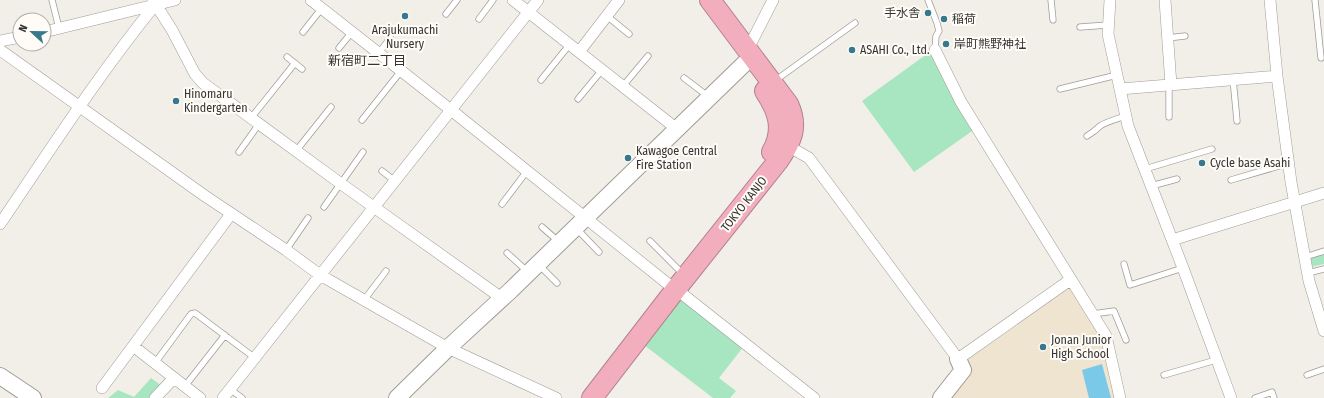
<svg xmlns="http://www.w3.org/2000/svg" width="1324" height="398" font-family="'Fira Sans Condensed','Noto Sans JP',sans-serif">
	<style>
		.education { fill: #efe4d0 }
		.green { fill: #a8e6c1 }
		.water { fill: #7bc9e8 }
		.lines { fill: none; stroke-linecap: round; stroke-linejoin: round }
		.lane-casing { stroke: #9f9c97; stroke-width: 7 }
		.street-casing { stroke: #9f9c97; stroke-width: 12 }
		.secondary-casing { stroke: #9f9c97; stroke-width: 18 }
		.highway-casing { stroke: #b0838d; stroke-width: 22 }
		.lane { stroke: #fff; stroke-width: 5.5 }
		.street { stroke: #fff; stroke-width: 11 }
		.secondary { stroke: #fff; stroke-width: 16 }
		.highway { stroke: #f3aebe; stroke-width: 20 }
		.poi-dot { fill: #38788c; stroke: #fffcf8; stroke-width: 1.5 }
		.labels { text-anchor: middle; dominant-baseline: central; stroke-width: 4; stroke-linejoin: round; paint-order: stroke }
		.poi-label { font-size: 12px; fill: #353432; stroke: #fffcf8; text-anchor: start }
		.street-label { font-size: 12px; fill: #353432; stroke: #fffcf8 }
		.neighbourhood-label { font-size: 13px; fill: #353432; stroke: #fffcf8 }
	</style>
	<rect width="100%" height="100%" fill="#f2efe9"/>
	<!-- education -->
	<path class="education" d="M1070 284 1101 335 1117 398H950L971 371 965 360Z"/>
	<!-- green -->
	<path class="green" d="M931 51 975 129 914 172 862 101Z
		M1324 254V264L1310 267V258Z
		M680 298 744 346 719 378 736 391 730 398H713L644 345Z
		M151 378 162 386 151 398H108L118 390 134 397Z"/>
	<!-- water -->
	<path class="water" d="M1102 364 1111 398H1089L1082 370Z"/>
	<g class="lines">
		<!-- lane casing -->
		<g class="lane-casing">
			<path id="lane" d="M52 0 59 28
				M928 0 937 23 939 31 936 36 935 50
				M1051 0 1053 20
				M1315 0 1321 58
				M446 14 457 0
				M607 16 629 34
				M479 19 493 0
				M1080 27 1108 25
				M303 32 322 8
				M1167 38 1185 36
				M339 48 352 32
				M379 53 390 38V33
				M287 57 302 69
				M684 78 709 97
				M1233 79 1237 121
				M541 80 570 44
				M776 80 855 23
				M623 86 648 56
				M1060 89 1117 75
				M578 99 602 70
				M1169 117V85
				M251 118 295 63
				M362 120 401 71
				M1087 136C1092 133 1096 130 1100 126 1108 121 1117 119 1126 116
				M296 151 331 107
				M239 152 259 124
				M1145 169 1212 149
				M382 171 395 181
				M1231 180 1289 163
				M1151 186 1177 179
				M502 204 527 171
				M324 207 363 152
				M542 227 558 241
				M576 228 599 252
				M650 241 679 270
				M286 250 308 218
				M507 253 528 272
				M1305 257 1324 251
				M1124 264 1130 285 1183 268
				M539 265 557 283
				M1308 273 1324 269
				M364 300 386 271
				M1093 314 1114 311 1126 340
				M155 363 191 314 195 313 255 358
				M1164 375 1216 360
				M1307 375 1324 369
				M185 386 225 335
				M230 389 242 398
				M1255 398 1272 392 1274 398"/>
		</g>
		<!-- street casing -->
		<g class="street-casing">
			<path id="street" d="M153 0 172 30 195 74 203 83 340 183 503 299
				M311 0 451 110 668 284
				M513 0 677 129
				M1110 0 1108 34 1128 126 1183 268 1231 398
				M1165 0 1171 85
				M1270 0 1277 76 1291 182 1309 281 1324 331
				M44 32 175 0
				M0 41 20 37
				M0 50 205 196 286 250 320 275 448 348 556 398
				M935 50 961 102 1106 336 1120 398
				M747 51 773 0
				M579 52 619 0
				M1120 89 1277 76
				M788 146 809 158 958 359 1070 280
				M0 224C50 150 99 74 155 5
				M1172 240 1324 193
				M676 289 814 398
				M133 346 200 398
				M102 388 231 214
				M155 398 174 378
				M223 398 538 0"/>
		</g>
		<!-- secondary casing -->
		<g class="secondary-casing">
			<path id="secondary" d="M0 376 33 398
				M397 398 448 348 511 290 745 63
				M941 398 963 370 958 359"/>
		</g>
		<!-- highway casing -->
		<g class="highway-casing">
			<path id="highway" d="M765 91C778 111 785 129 772 152
				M592 398 676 289 778 161C791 142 799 127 788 104L710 0"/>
		</g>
		<!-- lane -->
		<use href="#lane" class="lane"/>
		<!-- street -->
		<use href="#street" class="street"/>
		<!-- secondary -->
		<use href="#secondary" class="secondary"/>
		<!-- highway -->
		<use href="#highway" class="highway"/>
	</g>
	<!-- markers -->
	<g class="poi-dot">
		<circle cx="928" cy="13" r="4"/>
		<circle cx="405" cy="16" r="4"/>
		<circle cx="944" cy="19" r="4"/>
		<circle cx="946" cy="44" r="4"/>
		<circle cx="852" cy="50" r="4"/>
		<circle cx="176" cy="101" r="4"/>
		<circle cx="628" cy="158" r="4"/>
		<circle cx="1202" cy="163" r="4"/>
		<circle cx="1043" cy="347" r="4"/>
	</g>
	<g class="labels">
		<!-- poi labels -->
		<g class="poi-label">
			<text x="920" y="13" text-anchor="end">手水舎</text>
			<text x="952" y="19">稲荷</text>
			<text x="405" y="30" text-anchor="middle">Arajukumachi<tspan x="405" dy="14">Nursery</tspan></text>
			<text x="954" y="44">岸町熊野神社</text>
			<text x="860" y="50">ASAHI Co., Ltd.</text>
			<text x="184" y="94">Hinomaru<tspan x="184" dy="14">Kindergarten</tspan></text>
			<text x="636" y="151">Kawagoe Central<tspan x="636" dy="14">Fire Station</tspan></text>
			<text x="1210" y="163">Cycle base Asahi</text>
			<text x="1051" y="340">Jonan Junior<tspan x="1051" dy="14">High School</tspan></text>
		</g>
		<!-- street labels -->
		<g class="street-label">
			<text transform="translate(744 204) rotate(-52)">TOKYO KANJO</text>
		</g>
		<!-- neighbourhood labels -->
		<g class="neighbourhood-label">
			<text x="367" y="60">新宿町二丁目</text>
		</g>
	</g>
	<!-- north arrow -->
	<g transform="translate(32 32) rotate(292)"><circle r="19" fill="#fffcf8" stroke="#aeaca9"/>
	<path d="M0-3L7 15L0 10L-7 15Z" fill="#38788c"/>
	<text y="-6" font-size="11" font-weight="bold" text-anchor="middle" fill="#353432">N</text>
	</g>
</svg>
